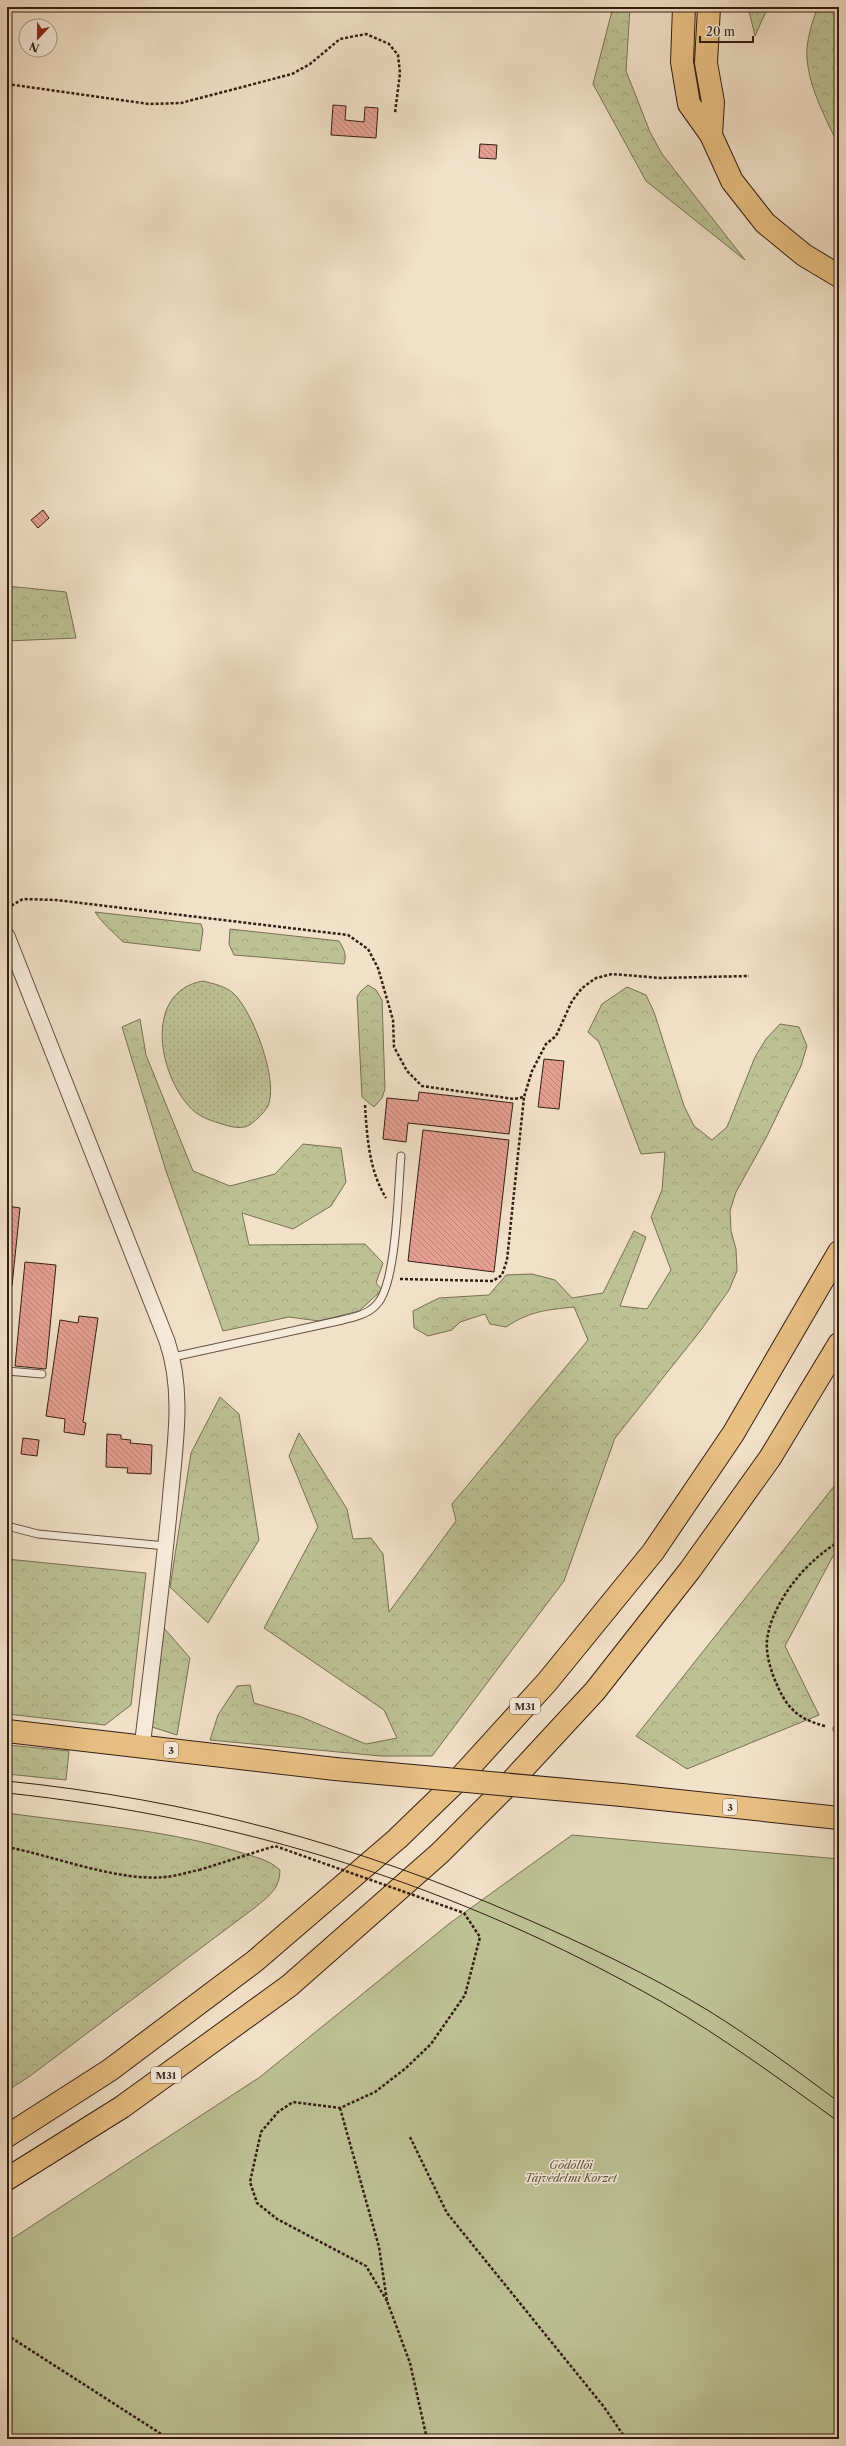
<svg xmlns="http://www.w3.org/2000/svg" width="846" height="2446" font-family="'Libre Caslon Text',serif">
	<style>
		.grass { fill: url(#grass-dots); stroke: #787054 }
		.forest { fill: url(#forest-crowns); stroke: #787054 }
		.park { fill: #bdc295; stroke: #787054 }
		.building { fill: url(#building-back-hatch); stroke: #341d12 }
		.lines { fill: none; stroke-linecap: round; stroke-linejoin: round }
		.lane-casing { stroke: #644e40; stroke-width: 9 }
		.street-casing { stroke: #644e40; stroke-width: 17 }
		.primary-casing { stroke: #341d12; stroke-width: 24 }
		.highway-casing { stroke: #341d12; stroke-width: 24 }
		.path { stroke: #341d12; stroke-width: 2.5; stroke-dasharray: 3 2; stroke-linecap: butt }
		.lane { stroke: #f7ecdc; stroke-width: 7 }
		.street { stroke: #f7ecdc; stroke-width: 15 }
		.primary { stroke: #e9c084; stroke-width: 22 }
		.highway { stroke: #e9c084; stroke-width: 22 }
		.tram { stroke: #341d12; stroke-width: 1 }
		.primary-bridge-casing { stroke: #341d12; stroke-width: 24; stroke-linecap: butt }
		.path-bridge { stroke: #341d12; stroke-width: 2.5; stroke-dasharray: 3 2; stroke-linecap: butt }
		.primary-bridge { stroke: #e9c084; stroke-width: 22 }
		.labels { text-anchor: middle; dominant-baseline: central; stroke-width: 3; stroke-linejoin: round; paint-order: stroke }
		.shield { fill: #f7ecdc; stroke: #6e5b4f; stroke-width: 1 }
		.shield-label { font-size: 10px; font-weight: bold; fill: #341d12 }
		.park-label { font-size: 11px; font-style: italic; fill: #5d4f39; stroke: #f7ecdc }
	</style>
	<defs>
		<pattern id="grass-dots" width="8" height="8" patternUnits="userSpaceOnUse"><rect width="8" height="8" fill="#bdc295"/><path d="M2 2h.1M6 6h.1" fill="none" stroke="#a3a67f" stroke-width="1.8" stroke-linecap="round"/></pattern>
		<pattern id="forest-crowns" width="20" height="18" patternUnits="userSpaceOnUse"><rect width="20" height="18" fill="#bdc295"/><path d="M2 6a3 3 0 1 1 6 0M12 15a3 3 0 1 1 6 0" fill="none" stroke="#a3a67f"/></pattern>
		<pattern id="building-back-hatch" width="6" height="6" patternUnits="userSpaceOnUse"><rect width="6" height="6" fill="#e6a093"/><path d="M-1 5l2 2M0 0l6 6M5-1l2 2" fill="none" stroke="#bb8277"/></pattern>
	</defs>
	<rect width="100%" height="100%" fill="#f2e1c9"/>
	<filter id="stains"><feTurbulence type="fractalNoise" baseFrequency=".005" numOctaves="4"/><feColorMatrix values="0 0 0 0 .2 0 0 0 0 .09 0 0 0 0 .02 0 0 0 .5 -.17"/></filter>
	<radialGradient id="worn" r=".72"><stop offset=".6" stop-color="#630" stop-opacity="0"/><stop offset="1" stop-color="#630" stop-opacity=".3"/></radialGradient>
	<!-- grass -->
	<path class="grass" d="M203 981C214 984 225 986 233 993 253 1011 279 1081 268 1106 264 1113 257 1119 251 1124 243 1130 231 1127 222 1124 212 1121 203 1118 195 1112 159 1081 141 992 203 981Z"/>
	<!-- forest -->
	<path class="forest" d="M613 7H630L626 71 650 132 662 154 745 260 646 181 593 84Z
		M748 7H768L755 36Z
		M818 7H839V147C827 120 809 89 807 58 805 45 813 18 818 7Z
		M7 586 66 592 76 638 7 641Z
		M95 912 201 924 203 930 200 951 123 942C113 932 102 923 95 912Z
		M230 929 339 941C344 949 347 955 344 964L234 955 229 944Z
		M368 985 376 990 382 1000 385 1089 382 1098 374 1107 362 1097 357 997 361 991Z
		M627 987 646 995 654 1012 684 1106 694 1126 712 1140 727 1127 755 1057 766 1039 780 1024 799 1027 807 1046 801 1066 766 1138 736 1192 730 1211 731 1231 736 1249 737 1271 729 1290 701 1330 615 1438 564 1581 432 1756H381L210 1740 218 1715 237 1686 250 1685 254 1703 299 1716 366 1744 397 1738 384 1710 264 1628 318 1527 289 1456 299 1433 347 1509 353 1539 371 1538 383 1554 389 1612 456 1521 452 1504 588 1340 574 1307C546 1310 530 1311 506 1327L490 1324 485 1314 460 1322 452 1330 428 1336 414 1328 413 1311 439 1298 489 1295 506 1275 532 1274 555 1280 572 1298 603 1293 634 1231 646 1237 620 1306 647 1309 671 1270 651 1217 662 1190 665 1152 641 1154 599 1042 588 1032 602 1004Z
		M140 1019 146 1055 193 1171 230 1186 275 1174 303 1144 341 1148 346 1182 331 1206 293 1229 242 1213 249 1245 365 1244 383 1263 376 1283 382 1290 359 1311 319 1321 289 1317 223 1331 166 1171 122 1027Z
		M220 1397 239 1414 259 1540 208 1623 170 1587 191 1453Z
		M839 1480V1553L833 1556 785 1646 819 1715 687 1769 636 1736Z
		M7 1559 146 1573 131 1705 105 1725 7 1714Z
		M164 1628 190 1658 177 1735 152 1727Z
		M7 1745 69 1751 66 1780 7 1774Z
		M7 1813C84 1824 165 1829 239 1852 254 1857 268 1859 280 1870 280 1888 270 1895 257 1906L30 2076 7 2091Z"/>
	<!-- park -->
	<path class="park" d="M572 1835 839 1859V2439H7V2242L260 2077 450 1923Z"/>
	<!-- building -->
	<path class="building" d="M333 105 346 106 345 120 364 122 365 107 378 108 376 138 331 135Z
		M480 144 497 145 496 159 479 158Z
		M43 510 49 518 38 528 31 520Z
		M544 1059 564 1061 559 1109 538 1107Z
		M419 1092 513 1103 509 1134 408 1123 406 1142 383 1139 387 1098 418 1101Z
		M423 1130 509 1140 494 1272 408 1261Z
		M7 1206 20 1208 12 1286 7 1285Z
		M25 1262 56 1265 46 1369 15 1366Z
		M79 1316 98 1318 83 1422 86 1423 84 1435 64 1432 65 1419 46 1416 60 1320 78 1323Z
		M107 1434 121 1435V1439L131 1440 130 1443 152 1445 151 1474 127 1473 128 1468 106 1467Z
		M23 1438 39 1440 37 1456 21 1454Z"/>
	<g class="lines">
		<!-- lane casing -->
		<g class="lane-casing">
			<path id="lane" d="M173 1357 338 1321C351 1318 368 1315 377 1304 397 1283 398 1188 401 1156
				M7 1371 42 1374
				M7 1526 38 1534 166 1546
				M837 1729H839"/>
		</g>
		<!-- street casing -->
		<g class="street-casing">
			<path id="street" d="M7 936 167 1341C185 1394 174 1449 170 1503 162 1585 152 1666 142 1747"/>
		</g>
		<!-- primary casing -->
		<g class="primary-casing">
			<path id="primary" d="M7 1731 335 1769
				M622 1795 839 1818"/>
		</g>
		<!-- highway casing -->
		<g class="highway-casing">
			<path id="highway" d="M684 7 682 62 689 104 711 135 732 181 765 223 804 255 839 276
				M709 7 706 63 713 102 711 135
				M7 2136 110 2070 255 1961 397 1839 458 1780 547 1682 653 1552 733 1434 839 1252
				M7 2179 122 2107 289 1986 440 1853 508 1785 595 1691 690 1570 770 1458 839 1344"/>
		</g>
		<!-- path -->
		<path class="path" d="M7 84 149 104 181 103 292 74 310 64 340 39 366 34 389 44 398 55 400 73 395 113
			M7 908 23 899 56 900 348 935 368 949 378 968 393 1020 394 1047 407 1071 422 1086 514 1099 524 1097 532 1071 546 1044 556 1036 572 1001 582 988 596 978 612 974 661 978 749 976
			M365 1105C367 1137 369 1170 386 1198
			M400 1279 493 1281 502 1275 507 1260 524 1097
			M825 1726C801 1720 788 1710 778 1687 771 1672 764 1651 768 1634 775 1599 808 1559 839 1542
			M7 1847C54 1856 119 1882 166 1877 177 1876 188 1872 199 1870
			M340 2108 379 2247 387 2301 410 2363 427 2439
			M410 2137 447 2213 604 2407 626 2439
			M387 2301 366 2266 277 2219 257 2203 250 2182 261 2132 278 2112 293 2102 340 2108 375 2092 406 2068 431 2044 465 1995 480 1937
			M7 2335 169 2439"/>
		<!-- lane -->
		<use href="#lane" class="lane"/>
		<!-- street -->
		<use href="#street" class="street"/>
		<!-- primary -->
		<use href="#primary" class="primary"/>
		<!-- highway -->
		<use href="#highway" class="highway"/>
		<!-- tram -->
		<path class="tram" d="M7 1781C192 1800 352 1843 522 1917 586 1945 650 1975 709 2011 754 2039 796 2070 839 2102
			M7 1793C242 1818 456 1885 662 2002 724 2038 781 2080 839 2122"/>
		<!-- primary-bridge casing -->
		<g class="primary-bridge-casing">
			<path id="primary-bridge" d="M335 1769 622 1795"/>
		</g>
		<!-- path-bridge -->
		<path class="path-bridge" d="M199 1870 275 1846 464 1913 480 1937"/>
		<!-- primary-bridge -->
		<use href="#primary-bridge" class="primary-bridge"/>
	</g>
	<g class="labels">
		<!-- shield labels -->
		<g class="shield">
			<rect x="510" y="1698" width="30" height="16" rx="3"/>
			<rect x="164" y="1742" width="14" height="16" rx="3"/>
			<rect x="723" y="1799" width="14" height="16" rx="3"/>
			<rect x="151" y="2067" width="30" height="16" rx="3"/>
		</g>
		<g class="shield-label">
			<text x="525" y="1706">M31</text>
			<text x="171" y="1750">3</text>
			<text x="730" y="1807">3</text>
			<text x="166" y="2075">M31</text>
		</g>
		<!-- park labels -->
		<g class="park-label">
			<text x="571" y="2165">Gödöllői<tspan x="571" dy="13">Tájvédelmi Körzet</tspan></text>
		</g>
	</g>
	<!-- margin -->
	<rect width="846" height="2446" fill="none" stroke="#f2e1c9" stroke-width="24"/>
	<rect x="8" y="8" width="830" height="2430" fill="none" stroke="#341d12" stroke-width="2"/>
	<rect x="12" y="12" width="822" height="2422" fill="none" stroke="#341d12"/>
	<!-- north arrow -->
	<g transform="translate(38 38) rotate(202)"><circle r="19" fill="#f7ecdc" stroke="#a9998b"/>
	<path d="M0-3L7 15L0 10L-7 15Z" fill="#8f2418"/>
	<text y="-6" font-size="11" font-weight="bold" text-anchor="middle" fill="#341d12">N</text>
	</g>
	<!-- scale -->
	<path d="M700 36v6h53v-6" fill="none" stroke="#341d12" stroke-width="2"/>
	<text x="706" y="36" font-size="12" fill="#341d12" stroke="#f7ecdc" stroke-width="3" paint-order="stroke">20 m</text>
	<rect width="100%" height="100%" filter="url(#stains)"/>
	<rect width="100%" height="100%" fill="url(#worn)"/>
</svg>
